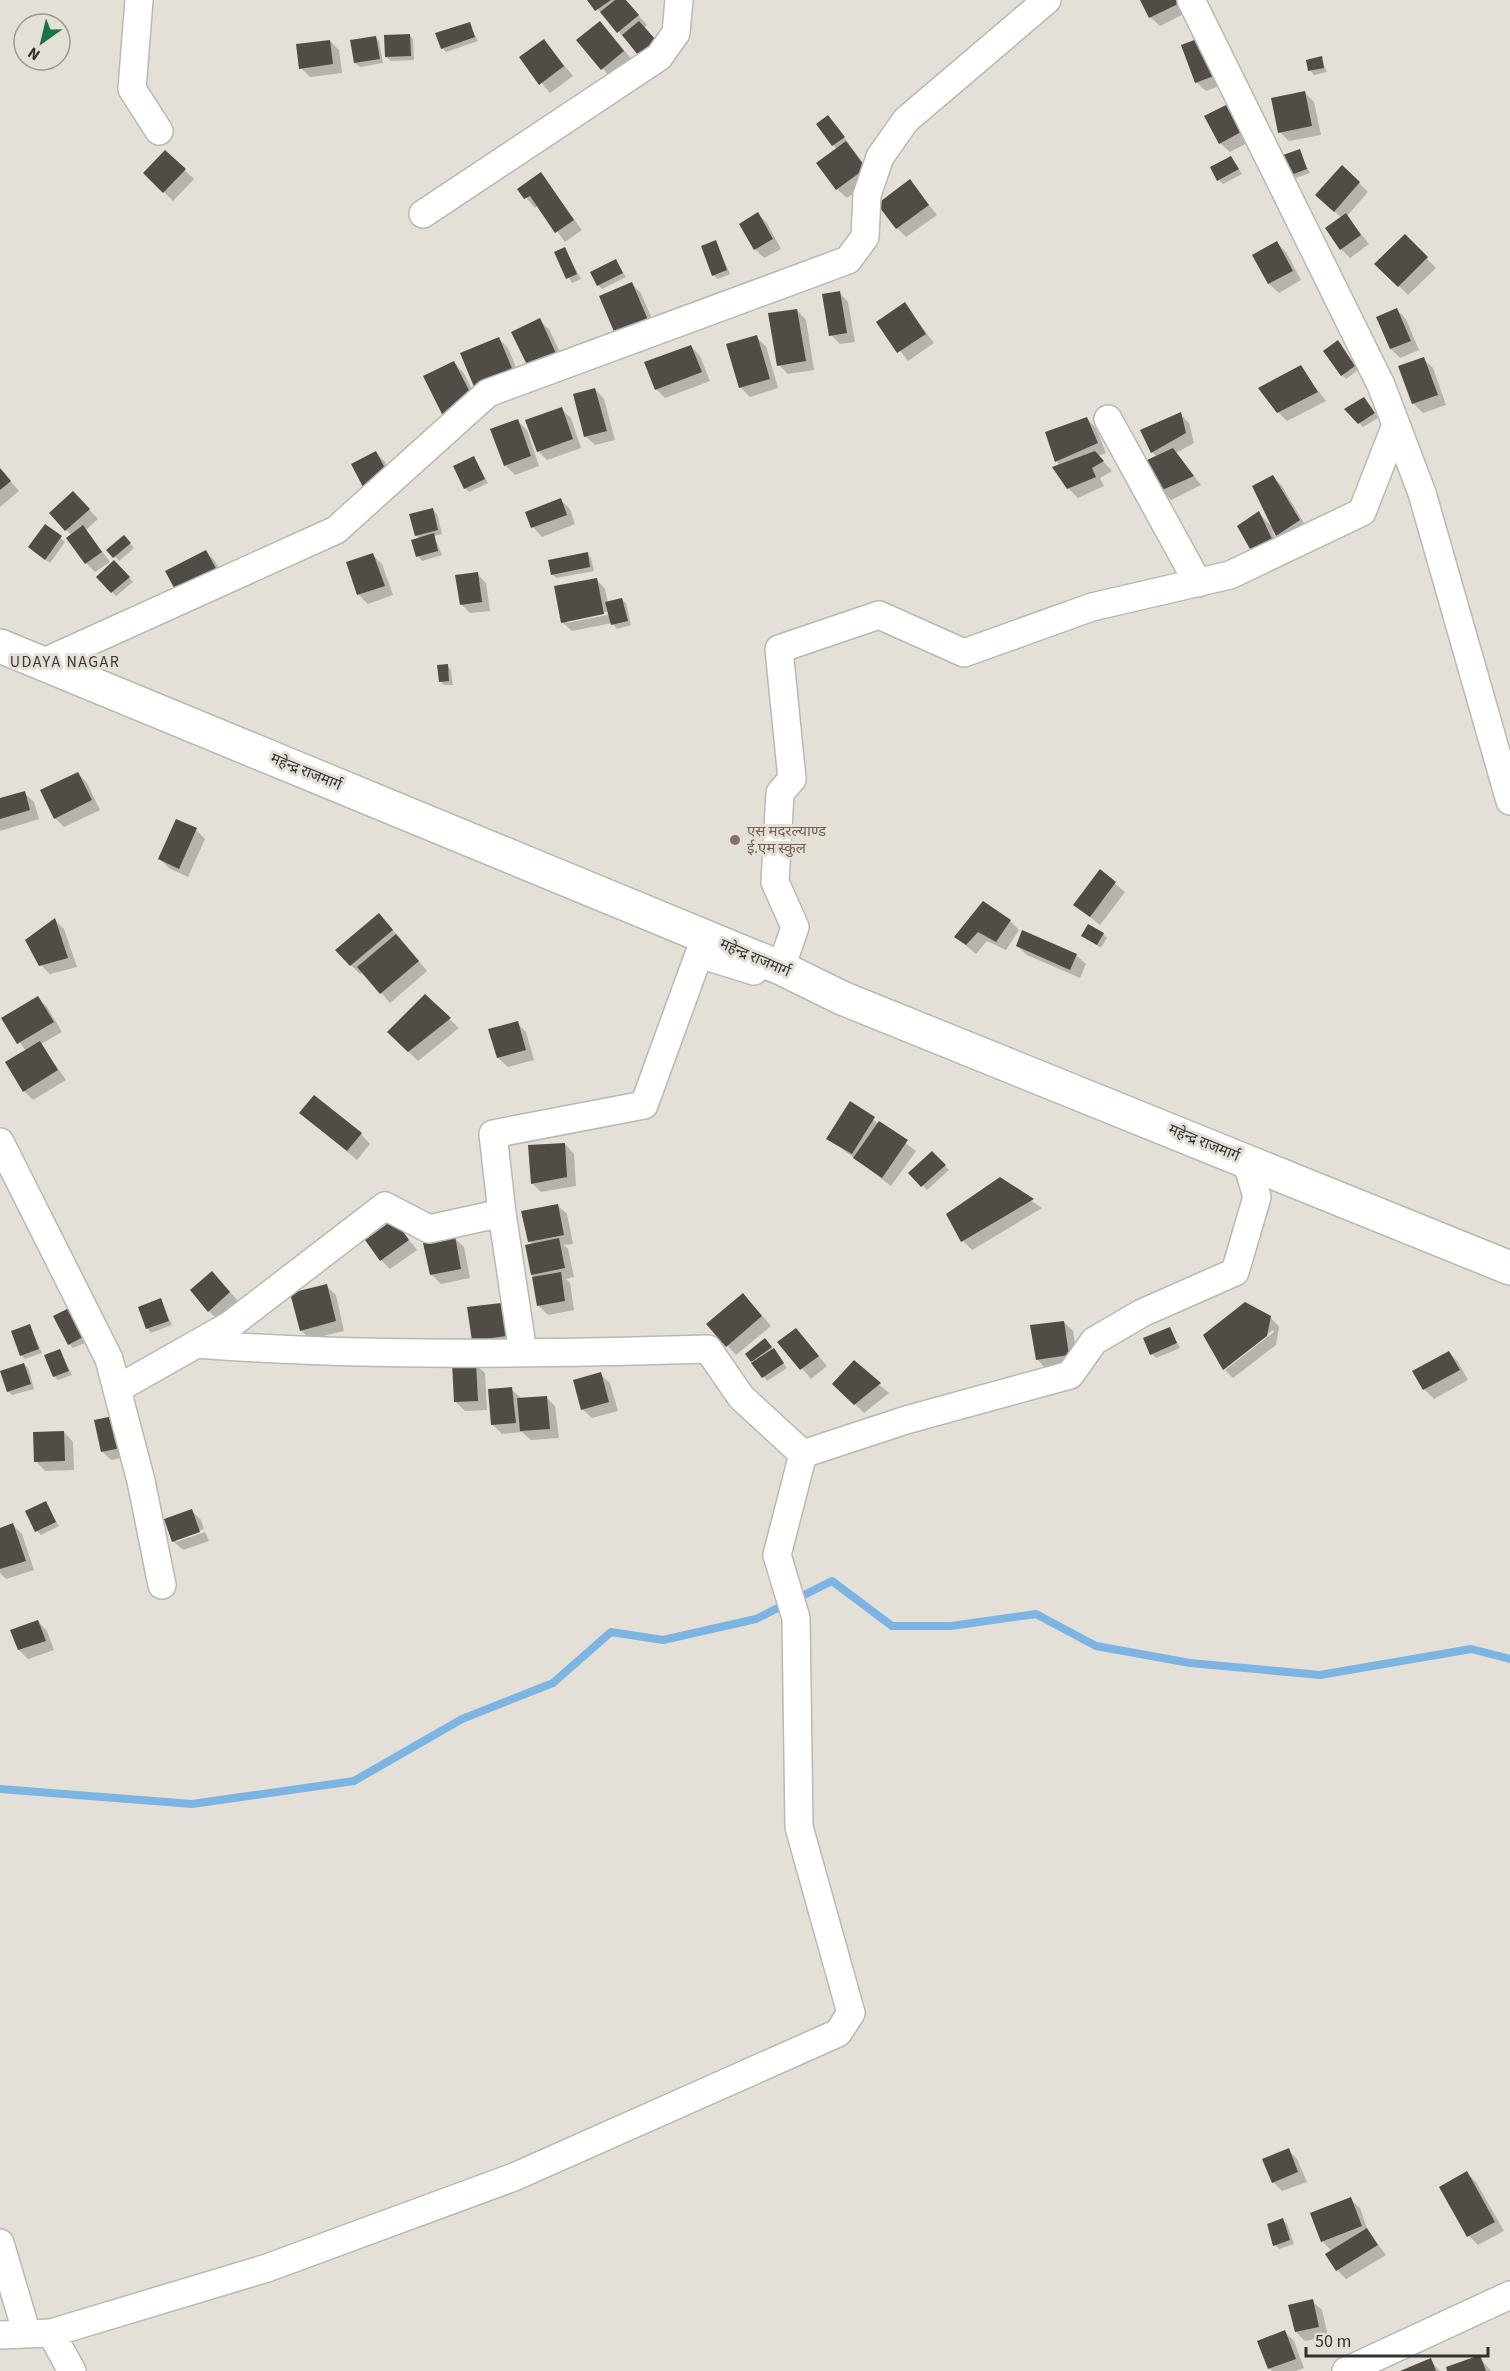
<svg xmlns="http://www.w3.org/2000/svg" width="1510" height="2371" font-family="'Source Sans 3','Noto Sans Devanagari',sans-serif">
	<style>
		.shadow { fill: #0003; fill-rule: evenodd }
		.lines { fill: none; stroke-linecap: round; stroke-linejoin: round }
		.stream { stroke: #7cb4e3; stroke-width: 8 }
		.building { fill: #514d46 }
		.minor-casing { stroke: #bcb7af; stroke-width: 30 }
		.highway-casing { stroke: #bcb7af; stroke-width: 36 }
		.minor { stroke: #fff; stroke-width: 27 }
		.highway { stroke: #fff; stroke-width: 33 }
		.education-dot { fill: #8d6e63; stroke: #e4e0d7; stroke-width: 2 }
		.labels { text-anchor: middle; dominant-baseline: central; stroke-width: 6; stroke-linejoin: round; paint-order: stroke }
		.street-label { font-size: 15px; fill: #33312e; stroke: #e4e0d7 }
		.education-label { font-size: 15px; fill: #785e54; stroke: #e4e0d7; text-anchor: start }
		.neighbourhood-label { font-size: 16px; letter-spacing: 1.5px; fill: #3b3730; stroke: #e4e0d7 }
	</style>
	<rect width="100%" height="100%" fill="#e4e0d7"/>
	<!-- shadow -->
	<path class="shadow" d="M589 0H625L647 25 644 28 659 45 643 58Z
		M1142 0H1184L1190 11 1160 26 1150 17Z
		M469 24 478 41 446 52 442 48Z
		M609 32 633 61 611 78 578 40Z
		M409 35 413 39 414 60 391 61 386 57Z
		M375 37 379 41 383 63 360 67 355 63Z
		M330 41 339 50 342 73 310 77 301 68Z
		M544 41 573 76 550 93 521 58Z
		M1183 46 1227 83 1206 91 1196 82Z
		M1321 58 1327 72 1314 75 1310 70Z
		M1305 93 1314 102 1321 135 1289 141 1280 132Z
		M1225 106 1234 116 1249 142 1230 152 1220 143Z
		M832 121 874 178 847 198 837 189V149L833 145Z
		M1299 151 1310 173 1296 178 1292 174Z
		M165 152 194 179 173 201 145 173Z
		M1231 158 1242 174 1223 184 1219 180Z
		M541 174 582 230 565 242 538 205 535 208 519 189Z
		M910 181 937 215 906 237 897 228Z
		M1359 183 1368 192 1347 216 1369 244 1350 258 1341 249 1342 218 1326 204Z
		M758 214 767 223 781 249 764 258 755 249Z
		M1405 236 1436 268 1408 295 1377 264Z
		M716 242 730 274 718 279 713 275Z
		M1277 243 1286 252 1301 280 1279 293 1269 284 1254 256Z
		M565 249 581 279 572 283 556 253Z
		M616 261 626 277 602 289 598 285Z
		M632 284 641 293 656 329 625 342Z
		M839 292 848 302 855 342 840 344 831 335Z
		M904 304 934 343 908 361 878 322Z
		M797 310 806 320 814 370 788 374 779 365Z
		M1397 310 1406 319 1419 350 1400 358 1391 349Z
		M539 320 549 329 568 369 532 373Z
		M756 337 766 346 778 388 750 397 740 387Z
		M499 339 508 348 524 387 487 402Z
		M691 346 700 356 710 381 665 398 656 389Z
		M1342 347 1358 370 1346 379 1342 375Z
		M1423 359 1433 368 1446 405 1423 413 1413 403Z
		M454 363 463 372 483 410 445 415Z
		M1300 367 1326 401 1287 421 1278 412Z
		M595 389 604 399 615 440 595 445 585 436Z
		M1368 403 1378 418 1363 427 1347 409Z
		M561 409 571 418 581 448 547 460 538 451Z
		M1180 414 1189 423 1194 443 1176 453 1201 485 1171 500 1161 490 1157 457 1152 452Z
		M1087 419 1096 428 1106 453 1098 456 1112 471 1100 478 1104 486 1078 498 1068 488 1046 433Z
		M518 421 527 430 539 466 515 475 505 465Z
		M376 453 385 462 396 483 374 495Z
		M474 458 488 483 469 492 465 488Z
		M0 469 19 491 0 507Z
		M1273 477 1282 486 1308 530 1286 544 1272 530 1280 549 1261 557 1251 548 1259 513 1273 528Z
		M561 500 570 509 575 524 542 537 533 527 527 513Z
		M82 502 98 519 86 530 110 562 95 572 86 563 72 536 51 513Z
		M433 510 437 514 442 534 434 536 442 555 422 561 418 556 420 539 416 535Z
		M45 526 65 542 50 563 34 551Z
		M124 537 134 548 119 561 109 550Z
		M206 552 215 561 227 584 180 594Z
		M587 554 591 558 594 571 556 578 552 574Z
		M373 555 382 564 393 595 368 604 358 594Z
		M114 562 133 582 116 596 98 577Z
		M477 574 486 583 490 611 470 613 461 604Z
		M596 579 605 589 608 603 621 599 626 603 631 625 617 629 612 623 572 631 562 622ZM611 611 612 614 567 623V620Z
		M447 665 451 670 453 685H444L440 681Z
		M78 773 87 783 100 810 64 827 55 818Z
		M24 793 34 802 39 819 0 831V800Z
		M196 830 205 839 188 877 169 868 160 859Z
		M1100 871 1125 892 1100 925 1075 905Z
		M55 920 64 929 77 967 50 974 41 965Z
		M1010 921 1019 930 1006 950 987 941 976 954 956 937Z
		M388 924 427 971 390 1003 363 972 360 974 351 965Z
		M1103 934 1107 938 1101 948 1083 936Z
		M1017 946 1076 955 1086 964 1080 978 1027 955Z
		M425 996 459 1028 418 1061 389 1032Z
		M38 998 47 1007 62 1032 41 1044 66 1080 33 1100 24 1091 26 1051 3 1019Z
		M517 1023 526 1032 534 1060 508 1067 498 1058 490 1030Z
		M850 1103 916 1151 891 1186 828 1138Z
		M301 1113 361 1134 370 1144 357 1160Z
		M565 1144 574 1154 576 1186 541 1192 532 1183Z
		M932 1153 949 1170 927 1190 910 1173Z
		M1000 1179 1042 1208 972 1250 963 1241 948 1215Z
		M557 1205 567 1214 573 1244 564 1245 568 1249 574 1277 566 1279 570 1283 574 1310 548 1315 538 1305 532 1274 533 1245 529 1241Z
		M394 1221 417 1250 390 1269 381 1260Z
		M454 1238 464 1247 470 1278 441 1284 431 1274Z
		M221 1282 239 1302 218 1320 209 1311Z
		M326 1286 336 1295 344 1331 310 1339 301 1330Z
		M161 1300 172 1325 151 1333 147 1328Z
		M500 1304 510 1313 514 1345 474 1340Z
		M752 1304 771 1326 736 1355 708 1324Z
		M68 1310 87 1342 73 1348 69 1344Z
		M1270 1317 1279 1327 1276 1345 1233 1378 1225 1370 1274 1332 1273 1330 1224 1370 1205 1335Z
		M1064 1322 1073 1331 1078 1364 1046 1369 1037 1359Z
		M30 1326 42 1353 25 1359 21 1355Z
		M1170 1329 1180 1348 1156 1358 1152 1354Z
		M796 1330 827 1366 811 1379 780 1342Z
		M769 1344 787 1368 767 1381 747 1354Z
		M60 1351 72 1375 58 1380 54 1376Z
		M1449 1352 1458 1362 1468 1380 1434 1399 1425 1390 1414 1371Z
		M854 1363 889 1393 864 1413 834 1384Z
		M23 1364 28 1368 34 1389 12 1395 8 1391Z
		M475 1364 485 1373 487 1410 465 1411 456 1402Z
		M600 1374 610 1383 618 1411 592 1418 582 1409Z
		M511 1389 521 1398 546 1397 555 1406 559 1438 531 1440 522 1432 502 1434 492 1424Z
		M132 1425 138 1455 111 1460 102 1451Z
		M64 1432 73 1442 74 1470 45 1471 36 1461Z
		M46 1503 59 1526 41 1535 37 1531Z
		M192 1511 201 1520 204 1529 176 1539V1542L205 1532 209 1541 183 1550 173 1541Z
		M13 1525 22 1534 34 1570 6 1579 0 1573V1529Z
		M38 1621 47 1631 54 1650 28 1659 19 1650Z
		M1288 2150 1297 2159 1307 2182 1282 2191 1273 2182Z
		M1467 2173 1476 2182 1504 2231 1478 2245 1469 2236 1441 2187Z
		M1350 2199 1360 2208 1368 2231 1386 2255 1346 2279 1337 2270 1332 2251 1322 2241Z
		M1283 2220 1287 2224 1294 2244 1279 2249 1275 2245Z
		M1312 2301 1322 2310 1328 2336 1305 2341 1296 2332Z
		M1284 2331 1294 2341 1304 2368 1296 2371H1272L1269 2368Z
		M1479 2357 1491 2371H1449Z
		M1430 2360 1440 2371H1404Z"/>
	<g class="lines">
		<!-- stream -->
		<path class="stream" d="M0 1789 192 1804 354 1781 462 1719 553 1683 611 1632 663 1640 756 1619 832 1581 892 1626H951L1036 1614 1096 1646 1190 1663 1320 1675 1471 1649 1510 1659"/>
	</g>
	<!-- building -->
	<path class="building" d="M587 0H611L595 11Z
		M615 0H626L639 15 617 33 600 12Z
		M1140 0H1181L1182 2 1149 18Z
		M600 21 624 51 601 70 576 40Z
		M639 21 656 40 638 55 622 35Z
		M470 22 475 37 441 49 435 33Z
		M410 34 411 56 385 57 384 35Z
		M376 36 380 59 354 63 350 40Z
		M1205 36 1219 74 1195 83 1181 45Z
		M544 39 564 66 539 85 519 57Z
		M330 40 333 64 299 69 296 44Z
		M1322 56 1324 68 1308 71 1306 60Z
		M1305 91 1312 126 1278 133 1271 98Z
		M1226 105 1241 132 1219 144 1204 116Z
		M828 115 845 137 832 146 816 124Z
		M846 141 866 168 836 190 816 163Z
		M1300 149 1307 169 1291 175 1283 155Z
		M165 150 186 169 163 193 143 173Z
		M1231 156 1239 169 1217 181 1210 167Z
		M1342 165 1360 182 1334 212 1315 195Z
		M541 172 574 220 555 233 530 196 524 199 517 189Z
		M910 179 929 205 896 229 877 204Z
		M758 212 773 239 754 250 739 224Z
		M1346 213 1361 235 1340 250 1325 228Z
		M1405 234 1428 257 1398 287 1374 264Z
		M716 240 727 270 712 276 701 246Z
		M1277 241 1293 271 1268 284 1252 255Z
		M565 247 577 274 566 279 554 252Z
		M616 259 623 273 597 286 590 272Z
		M632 282 648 320 615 334 599 296Z
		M840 291 847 333 829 336 822 294Z
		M905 302 926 334 897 353 876 322Z
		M1397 308 1411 341 1390 349 1376 317Z
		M797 309 806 361 777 366 768 313Z
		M540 318 559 360 531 373 511 332Z
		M757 335 770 379 739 388 726 344Z
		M499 337 516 378 477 394 460 353Z
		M1338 340 1355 366 1341 376 1323 351Z
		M691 345 702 372 655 390 644 362Z
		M1424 357 1438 395 1412 404 1398 366Z
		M454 361 474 400 443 416 423 376Z
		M1301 365 1318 392 1277 413 1258 388Z
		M595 388 607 431 584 437 573 394Z
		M1364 397 1375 413 1358 424 1344 409Z
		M562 407 573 439 537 452 525 420Z
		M1181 412 1186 433 1151 453 1140 430Z
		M1087 417 1098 443 1055 462 1045 432Z
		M518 419 531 456 504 466 490 429Z
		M1173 448 1194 476 1160 491 1147 460Z
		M376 451 388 474 363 487 351 464Z
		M1095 451 1104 461 1092 468 1096 477 1067 489 1052 467Z
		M474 456 485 479 464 489 453 466Z
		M0 468 11 481 0 490Z
		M1273 475 1300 520 1276 536 1252 486Z
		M73 491 90 509 65 531 49 513Z
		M561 498 567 515 531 528 525 512Z
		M433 508 438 530 415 536 409 514Z
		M1259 511 1272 539 1250 549 1237 526Z
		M45 524 62 536 45 560 28 547Z
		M83 525 102 552 85 564 66 538Z
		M434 533 438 551 416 557 411 540Z
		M124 535 131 543 113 558 106 550Z
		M206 550 219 574 178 595 165 571Z
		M588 552 590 567 551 575 548 560Z
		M373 553 385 586 357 595 346 562Z
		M114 560 130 577 111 593 96 577Z
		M478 572 482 602 460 605 455 575Z
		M597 578 604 614 561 623 554 586Z
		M622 598 628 621 611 625 605 602Z
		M448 664 449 681 439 682 437 665Z
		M78 772 92 800 54 819 40 790Z
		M25 791 30 810 0 819V798Z
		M176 819 197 828 179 869 158 859Z
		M1100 869 1116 882 1090 917 1073 905Z
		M983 901 1011 920 996 942 978 932 966 945 954 937Z
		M379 913 393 930 350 966 335 950Z
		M55 918 68 958 39 966 25 940Z
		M1088 924 1104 933 1097 945 1081 936Z
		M1022 930 1077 954 1070 970 1016 946Z
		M396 934 419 961 380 994 357 967Z
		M425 994 451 1018 408 1052 387 1032Z
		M38 996 54 1022 17 1044 1 1018Z
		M518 1021 526 1050 497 1058 488 1029Z
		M40 1041 58 1070 23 1092 5 1062Z
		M314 1095 362 1133 347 1151 299 1113Z
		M850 1101 875 1117 852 1154 826 1139Z
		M879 1121 908 1140 882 1178 853 1158Z
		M565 1143 567 1177 531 1184 528 1145Z
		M932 1151 946 1165 921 1187 908 1173Z
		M1000 1177 1034 1199 961 1242 946 1214Z
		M558 1204 564 1235 528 1242 521 1211Z
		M394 1219 409 1240 380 1261 365 1240Z
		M455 1236 461 1269 430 1275 423 1243Z
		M559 1238 565 1268 531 1275 525 1245Z
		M212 1271 230 1292 208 1312 190 1290Z
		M561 1272 565 1301 537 1306 532 1277Z
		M327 1284 336 1321 300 1331 290 1293Z
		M743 1293 762 1316 726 1347 706 1324Z
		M161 1298 169 1321 146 1329 138 1307Z
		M1245 1302 1271 1316 1267 1336 1223 1370 1203 1335Z
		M501 1303 506 1336 472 1341 467 1307Z
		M69 1308 83 1337 68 1345 53 1316Z
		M1064 1321 1069 1355 1036 1360 1030 1325Z
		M30 1324 39 1349 20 1356 11 1331Z
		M1170 1327 1177 1343 1150 1355 1143 1338Z
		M796 1328 819 1356 800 1370 777 1342Z
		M765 1338 772 1347 751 1362 745 1354Z
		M774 1348 784 1363 762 1378 751 1363Z
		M60 1349 69 1371 53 1377 44 1355Z
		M1449 1351 1460 1370 1423 1390 1412 1371Z
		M854 1360 881 1383 854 1405 832 1384Z
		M24 1363 31 1384 7 1392 0 1371Z
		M452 1363H476L478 1401 454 1402Z
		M601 1372 609 1402 581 1410 573 1380Z
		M512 1387 516 1423 491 1425 488 1389Z
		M547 1396 550 1429 520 1431 517 1398Z
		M123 1414 130 1446 101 1452 94 1420Z
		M64 1431 65 1461 34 1462 33 1432Z
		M46 1501 56 1522 35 1532 25 1511Z
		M192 1509 200 1532 172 1542 164 1519Z
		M13 1523 26 1561 0 1569V1528Z
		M38 1620 46 1641 18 1650 10 1630Z
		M1289 2148 1298 2172 1272 2183 1262 2159Z
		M1467 2171 1495 2222 1467 2237 1439 2187Z
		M1351 2197 1362 2226 1321 2242 1310 2213Z
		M1283 2218 1290 2240 1273 2246 1267 2224Z
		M1367 2228 1378 2245 1336 2271 1325 2254Z
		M1313 2299 1319 2327 1295 2332 1288 2305Z
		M1285 2330 1296 2359 1268 2369 1257 2341Z
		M1480 2355 1486 2371H1447L1446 2367Z
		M1431 2358 1436 2371H1400Z"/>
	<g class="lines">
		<!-- minor casing -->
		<g class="minor-casing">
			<path id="minor" d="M139 0 132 89 159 131
				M1191 0 1381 385 1422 493 1510 801
				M423 214 659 57 676 33 679 0
				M1108 419 1198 583
				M42 663 336 530 488 393 848 260 865 237 867 195 880 157 906 120 1047 0
				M781 968 795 927 775 882 780 793 792 779 779 649 879 615 964 653 1092 607 1230 575 1362 512 1396 425
				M0 1142 109 1359 141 1481 162 1585
				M502 1213 523 1353
				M196 1344C366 1357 538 1354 708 1349L741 1397 803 1454 906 1420 1070 1375 1094 1341 1142 1313 1235 1272 1257 1197 1246 1160
				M117 1389 230 1325 385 1206 429 1229 502 1213 493 1134 644 1105 699 954 754 971
				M0 2243 27 2334
				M51 2333 267 2268 514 2177 838 2033 851 2013 799 1827 796 1618 777 1555 803 1454
				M0 2335 51 2333 72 2371
				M1346 2371 1510 2295"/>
		</g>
		<!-- highway casing -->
		<g class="highway-casing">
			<path id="highway" d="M0 646 781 968 842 998 1510 1268"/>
		</g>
		<!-- minor -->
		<use href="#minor" class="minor"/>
		<!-- highway -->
		<use href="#highway" class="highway"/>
	</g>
	<!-- markers -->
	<circle class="education-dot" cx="735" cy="840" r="6"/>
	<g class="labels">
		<!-- street labels -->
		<g class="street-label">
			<text transform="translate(306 772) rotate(22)">महेन्द्र राजमार्ग</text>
			<text transform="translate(755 958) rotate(23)">महेन्द्र राजमार्ग</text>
			<text transform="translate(1204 1143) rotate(22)">महेन्द्र राजमार्ग</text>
		</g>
		<!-- education labels -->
		<g class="education-label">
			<text x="747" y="831">एस मदरल्याण्ड<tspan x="747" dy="17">ई.एम स्कुल</tspan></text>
		</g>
		<!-- neighbourhood labels -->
		<g class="neighbourhood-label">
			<text x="65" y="662">UDAYA NAGAR</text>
		</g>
	</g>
	<!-- north arrow -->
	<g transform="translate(42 42) rotate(214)"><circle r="28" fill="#e4e0d7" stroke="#9d9a93" stroke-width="1.5"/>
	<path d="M0-4.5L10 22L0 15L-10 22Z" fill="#187348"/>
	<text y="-9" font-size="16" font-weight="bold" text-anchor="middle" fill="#33312e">N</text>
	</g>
	<!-- scale -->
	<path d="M1306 2347v9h182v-9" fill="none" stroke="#33312e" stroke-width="3"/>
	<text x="1315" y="2347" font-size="18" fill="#33312e" stroke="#e4e0d7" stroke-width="4.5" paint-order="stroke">50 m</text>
</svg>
